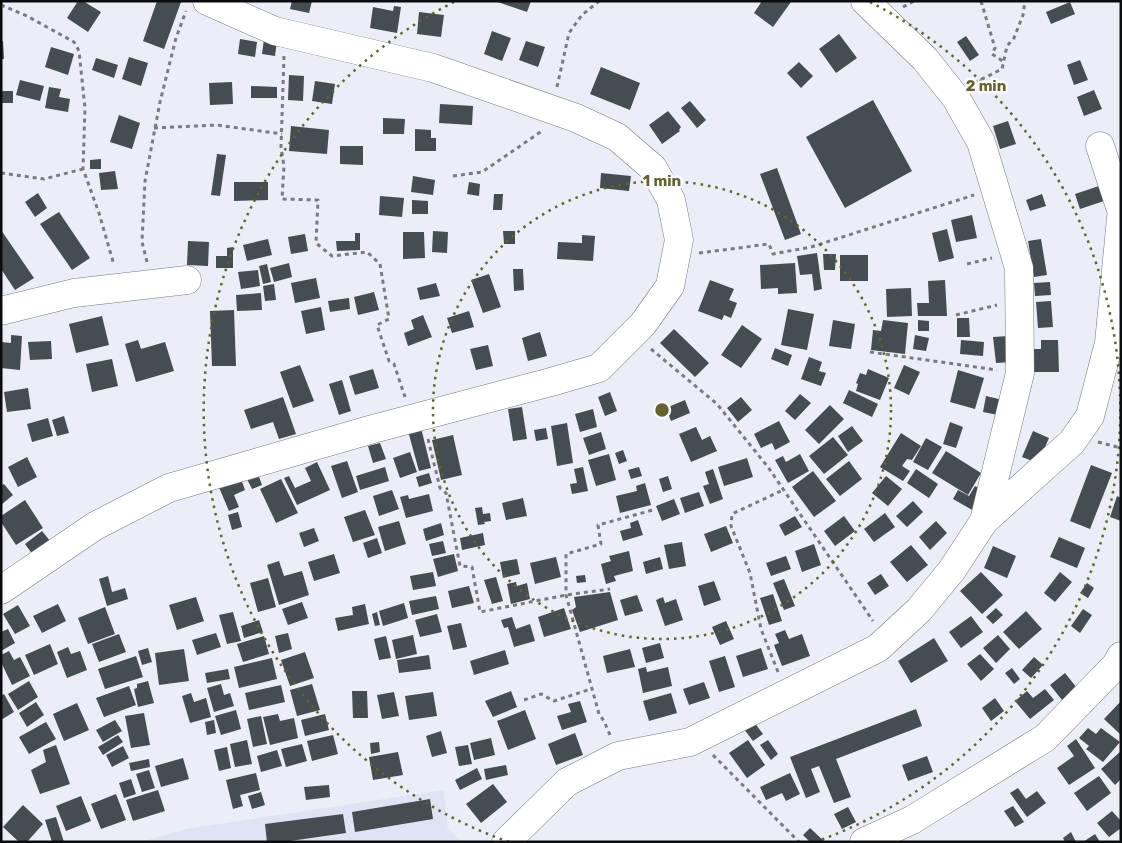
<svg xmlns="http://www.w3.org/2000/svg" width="1122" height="843" font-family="Rubik,sans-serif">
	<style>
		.built { fill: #e0e3f4 }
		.building { fill: #454c52 }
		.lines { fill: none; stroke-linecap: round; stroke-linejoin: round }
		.minor-casing { stroke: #787982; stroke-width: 29 }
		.path { stroke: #7a7b82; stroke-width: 3; stroke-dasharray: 4 4; stroke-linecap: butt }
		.minor { stroke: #fff; stroke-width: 28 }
		.ring { fill: none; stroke: #636330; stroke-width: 2.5; stroke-dasharray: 2.5 5 }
		.centre { fill: #636330; stroke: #fafafe; stroke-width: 2.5 }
		.ring-label { font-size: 15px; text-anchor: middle; font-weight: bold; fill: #636330; stroke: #fafafe; stroke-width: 5; stroke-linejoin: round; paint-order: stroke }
	</style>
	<rect width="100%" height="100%" fill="#ebedf7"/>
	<!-- built -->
	<path class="built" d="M444 790 448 830 463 842H141L186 829Z"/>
	<!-- building -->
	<path class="building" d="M78 1H83L101 12 88 32 67 18Z
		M157 1 181 2 164 49 143 41Z
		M292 1H312L309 13 290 9Z
		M495 1H531L527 12Z
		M762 1H789L791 2 773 27 754 13Z
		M1070 2 1075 14 1051 24 1046 12Z
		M394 6 401 7 397 33 370 28 373 7 393 11Z
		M419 12 444 15 441 37 417 34Z
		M492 31 511 38 502 61 484 54Z
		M839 34 857 58 836 73 819 49Z
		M966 36 979 55 970 61 957 42Z
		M240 39 257 42 255 57 238 54Z
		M264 39 277 41 275 56 262 54Z
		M1 41H3L4 59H1Z
		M526 41 545 47 538 67 519 60Z
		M51 47 74 54 68 75 45 67Z
		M129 57 148 63 141 86 122 79Z
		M96 58 118 65 114 78 92 70Z
		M1080 60 1088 80 1074 85 1067 65Z
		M799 62 813 76 801 88 787 73Z
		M601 67 640 83 630 110 590 94Z
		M289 75 304 76 303 101 288 100Z
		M20 80 44 86 40 101 16 95Z
		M315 81 335 84 332 104 312 101Z
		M232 82 233 104 210 105 209 83Z
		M251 86 277 87V98H251Z
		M49 87 61 89 59 97 70 99 68 112 45 108Z
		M1094 90 1102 109 1084 116 1077 97Z
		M1 91H13V103H1Z
		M873 100 912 171 845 208 806 137Z
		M690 101 706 120 697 128 681 108Z
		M440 104 473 106 472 125 439 123Z
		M668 111 681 127 679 130 680 131 662 144 649 125Z
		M119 115 140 123 132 149 110 142Z
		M383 118 405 119 404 134H383Z
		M1008 121 1016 144 1000 149 993 126Z
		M291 126 329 130 327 154 289 151Z
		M415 129 431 130V138H436V151H415Z
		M340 146H363V165L340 164Z
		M217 154 226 155 220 196 211 195Z
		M101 159V169H90V160Z
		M777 168 801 234 785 240 760 174Z
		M115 171 118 189 101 190 99 173Z
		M601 173 631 176 629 191 600 188Z
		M413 176 435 180 433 195 411 192Z
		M234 182H268V200L234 201Z
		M469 182 480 184 479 196 467 194Z
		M1099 186 1104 201 1080 209 1075 194Z
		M38 193 47 208 35 217 25 202Z
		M494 194H503L502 210H493Z
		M1042 194 1046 206 1030 211 1026 200Z
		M380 196 404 198 402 217 379 215Z
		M412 200 428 201V214H412Z
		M59 212 90 258 72 270 40 224Z
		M972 215 977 238 956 242 951 220Z
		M947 229 954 258 939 262 932 233Z
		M1 230 34 278 15 290 1 269Z
		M433 231 448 232 447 253 432 252Z
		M503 231H515V244H504Z
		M403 232H424L425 258 403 259Z
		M355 233H360V250L337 251 336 241H355Z
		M305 234 308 251 291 254 288 237Z
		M582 235 595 236 593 261 557 259 558 242 582 243Z
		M268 239 272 255 247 261 243 245Z
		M1041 239 1047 275 1034 277 1028 241Z
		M188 241 209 242 208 266 187 265Z
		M233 247V268H216V256H227V248Z
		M817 253 822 289 814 291 812 274 800 275 797 256Z
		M823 254H836L835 270H824Z
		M840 255H868V281H840Z
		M289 263 292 277 274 282 270 268Z
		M795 263 797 293 778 294V288L761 289 760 265Z
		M267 264 271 282 263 284 259 266Z
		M513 269H523L524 290 514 291Z
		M258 270 260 286 241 289 238 272Z
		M489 274 501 307 483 313 471 280Z
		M316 278 320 298 295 303 291 283Z
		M710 280 734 289 729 300 737 303 731 318 724 315 722 320 698 311Z
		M945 280 947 316H918L917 303H929L928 281Z
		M1050 282 1051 295 1035 296 1034 283Z
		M436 283 440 296 420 300 417 288Z
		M274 284 276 300 265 301 263 286Z
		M911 288 912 316 887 317 886 289Z
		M374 292 379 310 358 315 354 297Z
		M261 293 262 310 237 311 236 295Z
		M349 298 350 309 330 312 328 301Z
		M1051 301 1053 327 1038 328 1036 302Z
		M321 307 325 330 306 334 301 311Z
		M788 309 814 314 807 350 781 345Z
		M234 310 236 366H212L210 311Z
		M469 311 474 327 452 333 447 318Z
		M423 315 432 337 408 346 404 333 414 329 411 320Z
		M102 316 109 345 76 353 69 324Z
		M957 318H969L970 337H957Z
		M833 320 855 324 851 349 829 346Z
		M883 320 908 323 905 354 871 350 873 330 881 331Z
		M918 320 929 321V331H918Z
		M742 325 762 339 741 368 721 355Z
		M674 329 709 363 695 377 660 343Z
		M540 332 547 356 528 361 522 338Z
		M11 335 22 336 20 370 1 368V342L11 343Z
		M915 335 929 338 926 351 913 349Z
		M1009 336 1012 362 996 363 993 337Z
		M138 340 141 349 165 342 174 371 136 382 125 344Z
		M961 340 984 342 983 356 960 354Z
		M1041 340H1058L1059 372H1029V361H1034V349H1041Z
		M51 341 52 359 30 360 28 342Z
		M488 345 493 366 476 370 470 349Z
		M775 348 792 355 788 366 771 359Z
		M809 357 822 362 819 371 826 373 821 386 801 379Z
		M112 359 118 386 92 392 86 364Z
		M300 365 314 401 293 408 280 372Z
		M904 365 920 372 909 395 894 388Z
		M373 369 379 388 355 395 349 376Z
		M868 369 889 378 880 400 856 391 858 384 856 383 860 373 866 375Z
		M958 370 984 378 975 409 950 402Z
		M342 380 351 411 339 415 329 384Z
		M28 388 31 409 7 412 4 392Z
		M849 390 878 404 872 417 843 403Z
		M610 392 617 411 605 416 598 397Z
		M800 394 811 403 795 420 785 411Z
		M986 396 1007 401 1003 416 983 412Z
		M283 397 296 434 279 439 273 422 251 429 244 410Z
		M741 397 752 410 738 422 727 408Z
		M685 400 690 413 671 421 666 408Z
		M830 405 844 419 819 444 805 430Z
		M522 407 527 439 513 441 508 409Z
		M593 409 597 427 580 432 575 414Z
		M64 416 69 433 57 436 52 420Z
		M48 418 53 436 32 442 27 424Z
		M779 421 790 442 775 450 772 443 761 448 754 434Z
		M950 422 963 427 956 448 943 444Z
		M567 423 573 463 557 466 551 426Z
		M852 426 863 441 848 452 838 436Z
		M696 427 702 440 710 436 717 451 691 462 679 434Z
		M421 428 431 468 419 471 408 431Z
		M546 428 548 439 536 441 534 430Z
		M1033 431 1049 438 1038 463 1022 457Z
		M601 432 606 449 589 455 583 438Z
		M901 433 921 446 912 460 907 459 902 466 910 471 903 481 880 467Z
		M453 435 462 475 441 480 432 440Z
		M833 437 848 455 824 474 809 456Z
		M926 438 942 447 928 470 913 462Z
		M380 443 386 459 373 463 368 446Z
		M623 450 627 461 619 464 615 453Z
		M946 451 981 473 968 495 932 473Z
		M410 452 417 472 400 478 393 458Z
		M609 454 616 480 596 486 588 460Z
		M800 454 809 471 788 483 775 460 783 456 786 462Z
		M27 457 37 477 18 487 8 467Z
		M747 458 753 477 724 486 718 467Z
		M347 461 358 492 342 498 331 466Z
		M849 461 862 479 840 496 826 479Z
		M317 462 330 490 297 505 284 478 289 476 295 488 311 481 305 468Z
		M1091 465 1112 473 1090 529 1070 521Z
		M385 467 389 481 360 490 356 476Z
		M583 467 588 491 572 494 570 484 577 483 574 469Z
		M639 467 642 476 631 479 628 470Z
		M713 469 723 499 710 504 703 486 709 484 705 472Z
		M916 469 938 484 929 498 907 483Z
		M813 471 836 501 814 517 792 487Z
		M429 473 432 483 419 487 416 477Z
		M258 474 262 485 252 489 247 479Z
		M240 476 245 490 234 495 239 507 229 511 218 485Z
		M668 476 672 489 663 492 659 479Z
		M886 476 902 489 888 506 872 493Z
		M281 479 298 513 276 523 260 489Z
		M645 483 651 505 620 513 616 496 637 491 636 486Z
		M4 484 13 495 1 505V486Z
		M975 486 985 492 974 511 953 499 958 490 969 496Z
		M392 490 399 509 379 516 373 496Z
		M699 492 704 506 685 513 680 498Z
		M429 494 433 511 406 518 400 497 408 495 409 499Z
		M1117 496 1121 498V521L1110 517Z
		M523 498 527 516 506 520 502 503Z
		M674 499 680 514 662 521 656 506Z
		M25 500 43 528 16 545 1 522V516Z
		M913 501 923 512 907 527 896 516Z
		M482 507 483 514 490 513 491 521 484 522 485 524 478 525 475 508Z
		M365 510 375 535 353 542 344 517Z
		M238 512 242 527 232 530 228 515Z
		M885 513 895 527 874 542 864 529Z
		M795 516 802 527 785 536 779 525Z
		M844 516 855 531 835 546 824 531Z
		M638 520 643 535 623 541 620 531 631 528 630 523Z
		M399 521 406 544 385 551 378 527Z
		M936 521 947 533 930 550 919 537Z
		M441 523 444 535 426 541 423 529Z
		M726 526 733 543 711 552 704 534Z
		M314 528 319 541 304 547 299 533Z
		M42 531 50 541 33 555 25 544Z
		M483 533 485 545 462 550 460 538Z
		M1059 537 1085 548 1077 568 1050 557Z
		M377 538 382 553 368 558 363 543Z
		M443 541 446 553 432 556 429 544Z
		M682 542 686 566 669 569 664 545Z
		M814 544 821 565 802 572 795 551Z
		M911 545 928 565 907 582 890 562Z
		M993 546 1016 556 1007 578 984 568Z
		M629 551 633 571 614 576 616 581 606 584 601 564 611 561 609 556Z
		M334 554 340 573 314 581 308 562Z
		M454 554 458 571 438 577 433 559Z
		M786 556 791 569 771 576 766 563Z
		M556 557 561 577 535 584 530 563Z
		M660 557 663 569 646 574 643 562Z
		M517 559 520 574 503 578 500 562Z
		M279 561 284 576 302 571 309 595 279 605 267 565Z
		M433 572 436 586 413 590 410 576Z
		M981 572 1003 595 982 614 960 591Z
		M1060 572 1072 582 1055 602 1044 593Z
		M881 574 889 586 875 595 867 583Z
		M585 575 586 582 577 583 576 576Z
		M108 576 112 592 125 588 128 599 107 606 99 579Z
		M496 577 503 601 492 604 484 580Z
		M268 578 276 607 258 612 250 583Z
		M784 579 795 606 784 610 773 583Z
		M714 581 721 600 704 606 698 586Z
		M516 582 517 586 527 583 530 599 511 604 507 584Z
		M1087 583 1094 588 1088 598 1080 593Z
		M469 586 474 603 452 608 448 591Z
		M610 592 618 620 580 632 572 610 576 607 574 597Z
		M773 594 782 621 769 625 760 598Z
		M637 595 643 611 625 616 620 600Z
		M436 596 439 609 412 615 409 601Z
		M196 597 204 621 177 630 169 605Z
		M663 597 665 603 676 599 683 620 665 626 656 600Z
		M302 602 308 618 288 625 282 609Z
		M404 603 408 618 383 626 379 611Z
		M58 604 66 621 42 633 33 616Z
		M365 604 369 624 338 631 335 618 353 615 352 607Z
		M18 605 30 626 15 634 3 614Z
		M105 607 115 634 88 644 78 618Z
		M564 608 571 629 544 637 538 617Z
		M996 608 1003 615 993 624 986 617Z
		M1083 609 1092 615 1080 633 1071 626Z
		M1026 611 1042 629 1019 649 1003 632Z
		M233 612 241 641 227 644 219 615Z
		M377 612 380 625 375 626 372 614Z
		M437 614 442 632 420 637 415 620Z
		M971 616 983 632 961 648 949 632Z
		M512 617 516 629 530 624 535 641 514 647 508 627 504 628 501 620Z
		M259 620 263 632 244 638 241 626Z
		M726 621 734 639 720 645 712 627Z
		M461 623 467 647 453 650 447 626Z
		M8 629 15 643 1 651V632Z
		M785 630 789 639 802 634 810 656 782 666 774 645 779 643 775 634Z
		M216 633 221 647 197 655 192 640Z
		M288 633 292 649 279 653 275 636Z
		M119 634 126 652 99 662 92 644Z
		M413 635 417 654 396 659 392 640Z
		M998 635 1010 649 996 663 983 648Z
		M264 636 269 654 243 662 237 644Z
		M386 636 391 658 379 660 374 639Z
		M934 638 948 661 911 683 898 661Z
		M660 643 664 658 646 663 642 648Z
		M50 644 58 664 34 675 25 655Z
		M68 647 71 654 80 651 87 670 67 678 57 652Z
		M148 648 152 662 142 665 138 651Z
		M761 648 768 669 743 677 736 656Z
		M184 649 189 681 159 685 155 653Z
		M630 649 635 667 607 673 603 656Z
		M505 650 509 664 474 675 470 661Z
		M9 651 14 660 20 657 30 676 12 685 1 662V655Z
		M305 652 314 678 290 686 281 660Z
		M980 654 994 669 981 681 967 664Z
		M429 655 431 669 399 673 397 660Z
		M136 656 143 677 105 689 98 669Z
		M725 656 735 687 719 692 709 661Z
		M1034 657 1043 665 1031 678 1022 670Z
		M272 658 277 679 239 688 234 667Z
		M646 667 647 672 668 667 672 686 643 693 638 669Z
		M1012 668 1020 679 1014 684 1005 673Z
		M228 669 230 679 207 683 205 673Z
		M1065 673 1077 688 1062 700 1050 685Z
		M29 681 38 697 18 710 8 694Z
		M148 681 154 703 138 707 134 689 137 688V684Z
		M704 682 710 698 689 705 683 689Z
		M221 684 224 695 230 693 234 706 214 712 207 688Z
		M312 684 320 710 297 716 290 690Z
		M281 685 285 702 249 710 245 693Z
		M129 686 136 705 104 717 96 698Z
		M1045 689 1054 700 1030 719 1015 701 1027 691 1033 698Z
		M352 691H367L368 718H353Z
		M511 691 517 707 493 717 485 701Z
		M394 692 399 716 382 719 377 695Z
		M433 692 437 716 409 720 405 696Z
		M191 693 194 702 206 698 211 717 190 723 182 696Z
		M671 693 677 713 649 721 643 701Z
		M4 694 14 712 1 720V696Z
		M995 698 1004 711 991 721 982 708Z
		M580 701 587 722 562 730 557 716 571 712 568 704Z
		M1121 701V735L1104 719Z
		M36 702 44 715 27 727 19 713Z
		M77 703 89 730 64 741 53 714Z
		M916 709 922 726 836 759 851 797 834 803 819 766 811 769 820 792 806 798 790 757Z
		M236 710 241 729 221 735 215 716Z
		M525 710 536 739 508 750 497 721Z
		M144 713 150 745 131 748 125 716Z
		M278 714 280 721 294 718 298 738 270 745 263 717Z
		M325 714 329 730 305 736 301 720Z
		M261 716 267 744 253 747 247 719Z
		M115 720 122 731 103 742 96 730Z
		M214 720 216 733 207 735 205 722Z
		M46 722 56 739 29 754 19 737Z
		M754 722 763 734 753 741 744 729Z
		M1088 728 1096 734 1101 728 1120 742 1103 762 1086 749 1089 746 1079 738Z
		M441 731 447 753 432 757 426 736Z
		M575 733 583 755 556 765 548 744Z
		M118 735 123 742 103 755 98 747Z
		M333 735 338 754 312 761 307 741Z
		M491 738 495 755 474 760 470 743Z
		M1076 739 1095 768 1069 785 1057 768 1074 756 1067 746Z
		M247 740 252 764 235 767 230 744Z
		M748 740 765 765 747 778 729 753Z
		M768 740 778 754 771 760 760 745Z
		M379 742 380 752 371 754 370 743Z
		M302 744 307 761 286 767 281 749Z
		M56 745 70 784 40 794 31 770 46 762 43 750Z
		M468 745 472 764 459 766 455 747Z
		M123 746 129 758 112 767 106 755Z
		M227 747 231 768 219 771 214 750Z
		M277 750 282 766 261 772 257 756Z
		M1121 751V779L1115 785 1101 769Z
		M398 752 403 775 373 780 369 757Z
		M927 756 933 772 908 781 902 765Z
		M183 758 189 779 161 787 155 766Z
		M149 759 150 767 131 771 129 763Z
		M506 765 508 775 486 780 484 769Z
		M477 768 482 779 460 790 455 780Z
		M149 770 155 788 142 792 136 774Z
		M256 773 260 790 240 795 243 806 233 809 226 780Z
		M790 773 800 794 786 801 782 793 766 800 760 787Z
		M1099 776 1111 793 1087 811 1074 793Z
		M131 779 136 794 124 798 119 783Z
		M493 784 507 802 481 823 466 804Z
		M329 785 330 797 306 800 304 787Z
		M1018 788 1026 799 1037 791 1046 803 1027 817 1010 793Z
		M158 790 165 811 133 821 126 800Z
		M261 792 265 805 252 809 248 796Z
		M116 794 126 820 101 829 91 804Z
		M81 796 91 821 66 831 56 806Z
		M430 799 433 819 355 832 352 812Z
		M23 805 43 824 27 842H19L3 827Z
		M1013 806 1024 822 1015 827 1004 811Z
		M848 807 856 822 842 829 834 814Z
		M1112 811 1121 821V828L1109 837 1097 823Z
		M343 814 346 833 283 842H267L265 824Z
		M56 817 64 842H52L45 820Z
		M810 828 825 842H810L803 835Z
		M1071 832 1076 842H1065L1063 838Z
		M1095 834 1100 842H1083Z"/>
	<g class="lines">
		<!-- minor casing -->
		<g class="minor-casing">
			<path id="minor" d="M1100 146 1121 210
				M1 311 74 293 187 280
				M984 521 1072 442 1090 416 1109 343 1121 218
				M1 590 95 526 169 488 373 429 551 382 599 368 643 324 670 286 679 240 671 200 653 168 617 137 576 118 433 68 275 31 207 1
				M506 842 567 782 618 756 690 742 878 648 919 610 952 570 984 521 1020 373 1019 268 981 142 956 98 925 59 865 1
				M864 842 912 820 1045 738 1116 665 1121 656"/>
		</g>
		<!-- path -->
		<path class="path" d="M981 1 995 48 992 54 1004 62
			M1 5 27 16 74 42 79 51 85 108 83 169 99 213 114 265
			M903 7 914 1
			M284 56 281 147 284 166 282 199 318 200 316 243 332 256 367 252 380 264 389 319 377 325 389 361 394 364 405 397
			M974 83 1002 69 1007 46 1014 38 1023 15 1025 1
			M557 87 569 33 582 15 599 1
			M154 128 217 125 282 134
			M1 173 44 179 83 169
			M453 176 482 172 542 131
			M699 253 769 244 773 254 811 247 974 195
			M147 262 142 242 145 181 160 102 176 38 186 11
			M967 264 992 258
			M956 315 997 305
			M651 349 717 404 768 467 873 621
			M870 352 997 370
			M428 439 440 488 446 493 460 566 472 567 480 612 566 595 610 589
			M1098 442 1121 448
			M778 672 761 629 750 573 731 526 732 514 783 490
			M524 700 541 694 554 701 591 689
			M610 735 604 721 599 714 566 595V554L601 544 598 525 653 510
			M713 755 799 842"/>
		<!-- minor -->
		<use href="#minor" class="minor"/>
	</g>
	<!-- distance rings -->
	<g class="ring">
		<circle cx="662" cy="410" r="229"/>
		<path d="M509 842A458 458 0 0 1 454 2M870 2A458 458 0 0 1 815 842"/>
	</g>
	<circle cx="662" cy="410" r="8" class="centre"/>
	<g class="ring-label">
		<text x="986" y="91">2 min</text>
		<text x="662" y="186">1 min</text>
	</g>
	<!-- border -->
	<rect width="1122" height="843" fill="none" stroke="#0b0c0f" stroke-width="5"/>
</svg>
